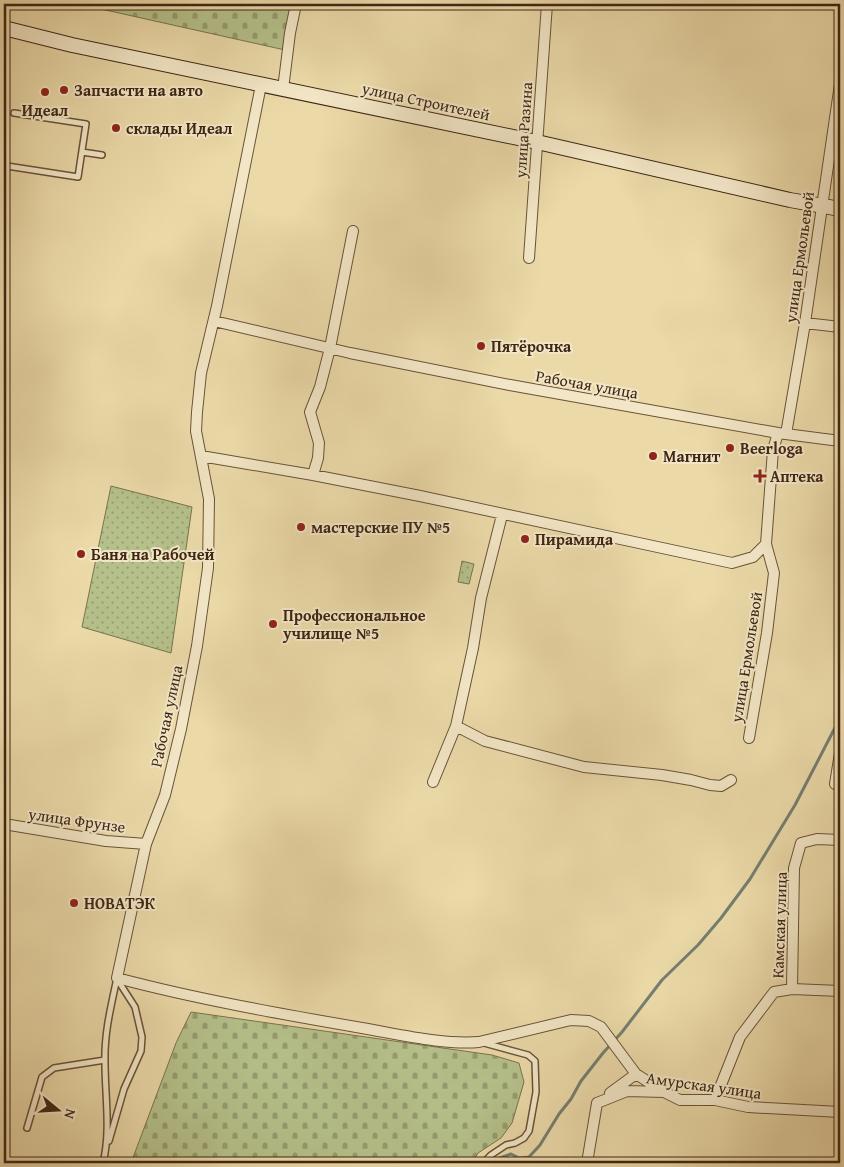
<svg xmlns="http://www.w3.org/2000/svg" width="844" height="1167" font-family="'Gentium Book Plus',serif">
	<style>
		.cemetery { fill: url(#cemetery-stones); stroke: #7a734f }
		.park { fill: url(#park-dots); stroke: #7a734f }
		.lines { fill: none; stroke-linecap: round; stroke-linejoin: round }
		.stream { stroke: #757f70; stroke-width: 3 }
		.lane-casing { stroke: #695339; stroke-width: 8 }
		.street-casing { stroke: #695339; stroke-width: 12 }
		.secondary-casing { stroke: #3e2614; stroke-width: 16 }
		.lane { stroke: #f2e6c6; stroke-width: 5 }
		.street { stroke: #f2e6c6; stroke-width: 10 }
		.secondary { stroke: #f2e6c6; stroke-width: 14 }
		.poi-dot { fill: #8f2418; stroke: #f2e6c6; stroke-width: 2 }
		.labels { text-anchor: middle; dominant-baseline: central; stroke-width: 4; stroke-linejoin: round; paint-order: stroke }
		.poi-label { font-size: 16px; font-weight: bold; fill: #3e2614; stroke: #f2e6c6; text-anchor: start }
		.street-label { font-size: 16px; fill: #3e2614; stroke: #f2e6c6 }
	</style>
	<defs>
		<pattern id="cemetery-stones" width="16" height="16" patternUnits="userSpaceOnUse" patternTransform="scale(1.25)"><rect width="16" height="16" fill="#b5c08a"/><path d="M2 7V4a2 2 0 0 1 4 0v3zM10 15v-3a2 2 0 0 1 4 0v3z" fill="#959c70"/></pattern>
		<pattern id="park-dots" width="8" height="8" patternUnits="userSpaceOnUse" patternTransform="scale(1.25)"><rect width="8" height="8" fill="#b5c08a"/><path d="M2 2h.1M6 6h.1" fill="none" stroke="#959c70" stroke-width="1.8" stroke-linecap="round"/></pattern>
	</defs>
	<rect width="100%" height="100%" fill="#ebd9a8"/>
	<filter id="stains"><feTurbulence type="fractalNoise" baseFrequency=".004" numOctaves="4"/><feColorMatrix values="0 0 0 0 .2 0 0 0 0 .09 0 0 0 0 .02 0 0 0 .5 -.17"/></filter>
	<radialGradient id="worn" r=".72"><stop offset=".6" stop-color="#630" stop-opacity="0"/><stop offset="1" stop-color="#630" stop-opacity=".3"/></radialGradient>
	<!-- cemetery -->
	<path class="cemetery" d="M84 4H293L285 50 83 5Z
		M191 1012 492 1055 519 1063 524 1082 512 1123 501 1138 478 1153 472 1163H131L176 1043Z"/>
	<!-- park -->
	<path class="park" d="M111 486 192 507 171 653 82 627Z
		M462 561 474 564 469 584 458 582Z"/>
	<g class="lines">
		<!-- stream -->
		<path class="stream" d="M493 1163 497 1159 511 1154 519 1158 529 1157 540 1145 559 1114 571 1099 581 1081 603 1053 622 1032 662 980 698 945 721 918 750 879 795 805 840 718"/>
		<!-- lane casing -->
		<g class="lane-casing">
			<path id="lane" d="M82 152 102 155
				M6 171 7 166 78 177 86 124 14 113
				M27 1128 42 1077 54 1068 105 1060
				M109 1141 124 1089 141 1051 142 1037 135 1007 117 979
				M103 1163C111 1131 105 1096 105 1063 104 1034 111 1006 117 978
				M483 1163 491 1155 506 1145 515 1143 524 1138 529 1131 536 1092 535 1061 528 1055 484 1043"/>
		</g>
		<!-- street casing -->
		<g class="street-casing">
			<path id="street" d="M261 85 217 306 201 373 197 412 196 431 209 499 208 568 197 646 181 729 165 795 146 844 117 978C196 999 281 1014 362 1028 398 1034 443 1045 479 1042L571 1020 589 1021 601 1027 636 1074 664 1092
				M283 89 290 33 296 4
				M529 258 547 4
				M214 321 350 353 510 385 778 433 840 441
				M805 323 840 327
				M786 434 805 323 840 84
				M201 456 313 475 420 496 732 563 753 557 766 544
				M313 475 318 458 319 443 310 412 320 387 330 348 353 231
				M456 726 485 741 584 767 662 775 691 780 710 785 721 786 731 780
				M749 738 767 633 774 573 766 544 773 450 778 433
				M433 782 456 726 473 648 481 598 502 515
				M835 784 840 753
				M4 824 106 841 146 844
				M792 989 794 868 801 843 817 839 840 840
				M610 1093 636 1074
				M715 1100 740 1037 774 992 792 989 840 991
				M597 1103 627 1091 664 1092 680 1100H715L748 1107 840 1112
				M587 1163 597 1103"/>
		</g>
		<!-- secondary casing -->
		<g class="secondary-casing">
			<path id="secondary" d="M4 28 72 45 537 142 790 200 840 209"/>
		</g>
		<!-- lane -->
		<use href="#lane" class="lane"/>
		<!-- street -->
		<use href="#street" class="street"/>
		<!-- secondary -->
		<use href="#secondary" class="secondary"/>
	</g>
	<!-- markers -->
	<g class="poi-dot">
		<circle cx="64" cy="90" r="5"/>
		<circle cx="45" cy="92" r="5"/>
		<circle cx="116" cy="128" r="5"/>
		<circle cx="481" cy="346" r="5"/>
		<circle cx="730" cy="448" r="5"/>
		<circle cx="653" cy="456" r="5"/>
		<path d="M757.5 468.5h5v5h5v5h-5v5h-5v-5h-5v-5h5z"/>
		<circle cx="301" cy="527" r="5"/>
		<circle cx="525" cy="539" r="5"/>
		<circle cx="81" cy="554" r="5"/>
		<circle cx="273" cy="624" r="5"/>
		<circle cx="74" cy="903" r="5"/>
	</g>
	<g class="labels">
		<!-- poi labels -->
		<g class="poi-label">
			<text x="74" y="90">Запчасти на авто</text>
			<text x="45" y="110" text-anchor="middle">Идеал</text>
			<text x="126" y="128">склады Идеал</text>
			<text x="491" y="346">Пятёрочка</text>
			<text x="740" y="448">Beerloga</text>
			<text x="663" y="456">Магнит</text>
			<text x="770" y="476">Аптека</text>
			<text x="311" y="527">мастерские ПУ №5</text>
			<text x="535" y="539">Пирамида</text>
			<text x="91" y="554">Баня на Рабочей</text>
			<text x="283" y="615">Профессиональное<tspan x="283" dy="18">училище №5</tspan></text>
			<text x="84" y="903">НОВАТЭК</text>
		</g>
		<!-- street labels -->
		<g class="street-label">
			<text transform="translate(426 101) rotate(12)">улица Строителей</text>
			<text transform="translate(523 130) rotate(-86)">улица Разина</text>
			<text transform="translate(799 257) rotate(-82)">улица Ермольевой</text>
			<text transform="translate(587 384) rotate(10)">Рабочая улица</text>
			<text transform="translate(746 657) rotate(-81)">улица Ермольевой</text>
			<text transform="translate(166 716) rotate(-78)">Рабочая улица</text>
			<text transform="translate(77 820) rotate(8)">улица Фрунзе</text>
			<text transform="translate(779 925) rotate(-88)">Камская улица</text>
			<text transform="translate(704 1085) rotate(8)">Амурская улица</text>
		</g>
	</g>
	<!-- margin -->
	<rect width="844" height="1167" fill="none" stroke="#ebd9a8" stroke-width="20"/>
	<rect x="5" y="5" width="834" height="1157" fill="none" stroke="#3e2614" stroke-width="2.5"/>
	<rect x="10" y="10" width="824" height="1147" fill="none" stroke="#3e2614"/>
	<!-- north arrow -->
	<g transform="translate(58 1110) rotate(108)" stroke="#f2e6c6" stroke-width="4" paint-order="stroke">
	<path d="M0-4L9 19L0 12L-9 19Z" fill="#3e2614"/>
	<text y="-8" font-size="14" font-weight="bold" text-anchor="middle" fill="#3e2614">N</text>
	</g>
	<rect width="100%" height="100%" filter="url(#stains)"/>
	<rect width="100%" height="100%" fill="url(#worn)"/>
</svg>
